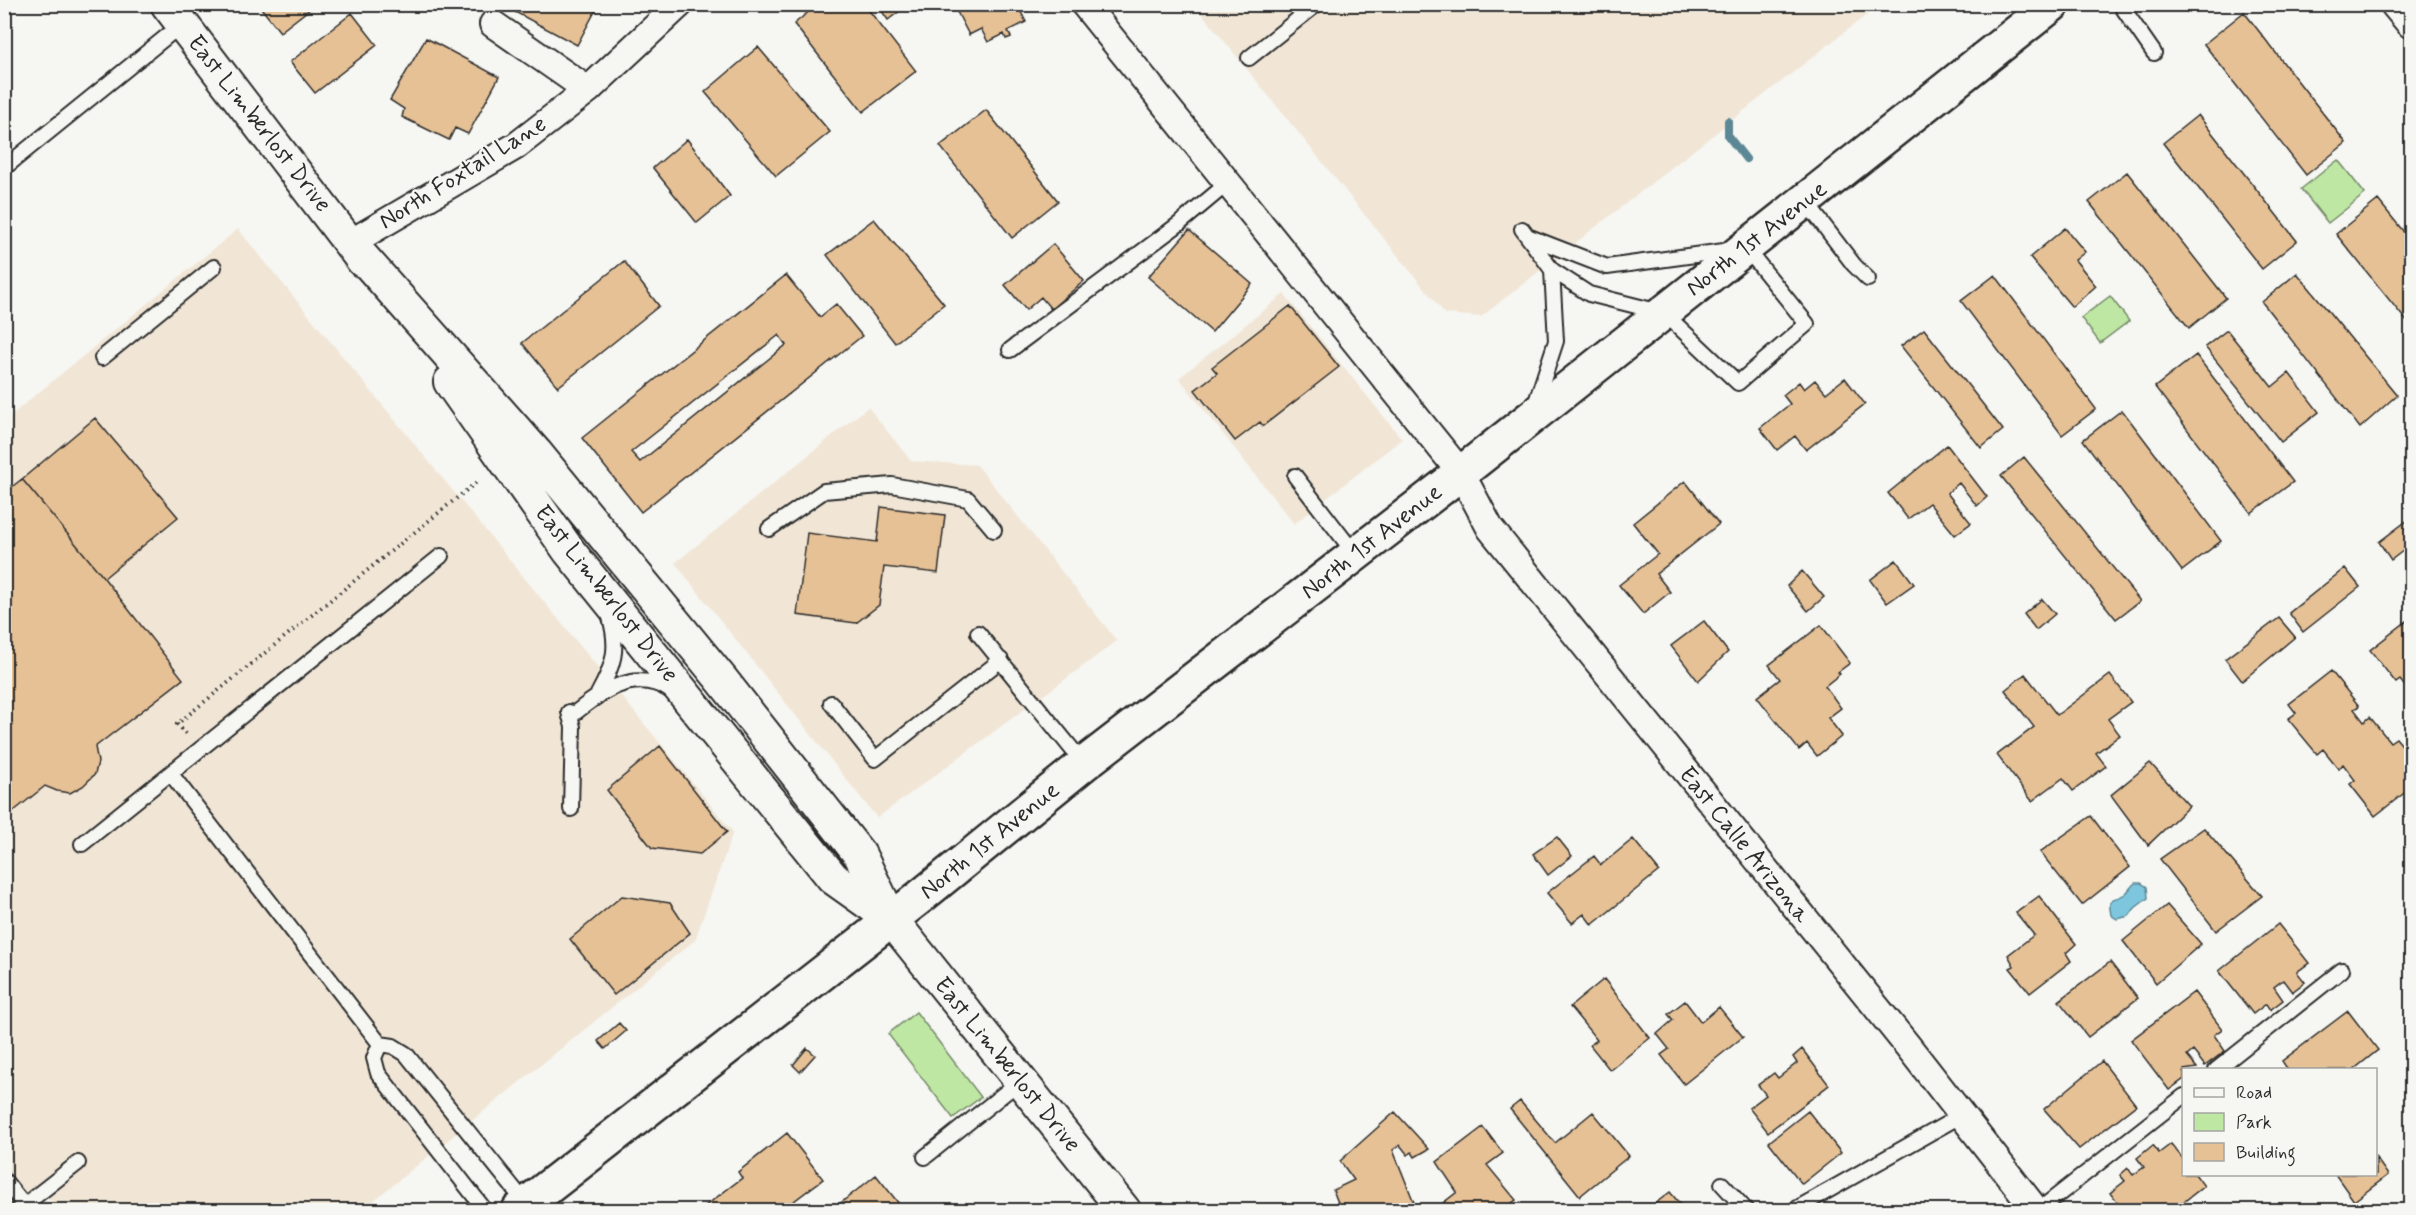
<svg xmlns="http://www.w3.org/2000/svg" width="2416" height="1215" font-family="Mynerve,sans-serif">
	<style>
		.built { fill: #f1e6d6 }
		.green { fill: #bee7a4; stroke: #748968; stroke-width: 1.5 }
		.water { fill: #7dc6dd; stroke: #5c8896; stroke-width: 1.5 }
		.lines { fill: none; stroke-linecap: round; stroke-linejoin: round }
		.stream { stroke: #5c8896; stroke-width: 8 }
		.building { fill: #e6c196; stroke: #2b2b2b; stroke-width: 1.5; fill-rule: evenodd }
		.service-casing { stroke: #2b2b2b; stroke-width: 18 }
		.minor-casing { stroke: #2b2b2b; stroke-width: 30 }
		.tertiary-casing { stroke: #2b2b2b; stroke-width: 36 }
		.secondary-casing { stroke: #2b2b2b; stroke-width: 38 }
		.path { stroke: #2b2b2b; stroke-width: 4; stroke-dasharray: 1.5 4.5; stroke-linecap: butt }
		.service { stroke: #f6f6f2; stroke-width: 14 }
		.minor { stroke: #f6f6f2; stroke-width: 26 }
		.tertiary { stroke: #f6f6f2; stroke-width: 32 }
		.secondary { stroke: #f6f6f2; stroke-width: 33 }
		.labels { text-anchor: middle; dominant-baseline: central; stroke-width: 5; stroke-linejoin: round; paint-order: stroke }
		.street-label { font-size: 24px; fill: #2b2b2b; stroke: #f6f6f2 }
	</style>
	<rect width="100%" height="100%" fill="#f6f6f2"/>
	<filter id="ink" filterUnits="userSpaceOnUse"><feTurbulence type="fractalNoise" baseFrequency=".0167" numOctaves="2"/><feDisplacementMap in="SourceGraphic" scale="12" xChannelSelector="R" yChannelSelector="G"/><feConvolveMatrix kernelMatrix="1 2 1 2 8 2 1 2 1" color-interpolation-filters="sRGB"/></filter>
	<g filter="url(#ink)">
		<!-- built -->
		<path class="built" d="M1195 5H1879L1481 317 1445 314Z
			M238 229 733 832 695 940 362 1210H58L38 1185 5 1210V420Z
			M1284 294 1402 439 1294 524 1179 378Z
			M868 407 911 461 977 465 1117 641 877 818 675 563Z"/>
		<!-- green -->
		<path class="green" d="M2338 160 2365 194 2328 223 2301 189Z
			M2110 296 2129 321 2100 343 2081 318Z
			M916 1012 981 1097 953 1118 888 1034Z"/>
		<!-- water -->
		<path class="water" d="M2135 883H2141L2147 887 2148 898 2135 908 2129 916 2117 919 2111 915C2107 894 2113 902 2125 894 2129 891 2131 886 2135 883Z"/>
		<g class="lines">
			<!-- stream -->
			<path class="stream" d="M1728 121V136L1746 159"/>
		</g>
		<!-- building -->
		<path class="building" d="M258 4H316L280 32Z
			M519 4H599L577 45 515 12Z
			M818 4H864L916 71 863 112 794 24Z
			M877 4H909L888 20Z
			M967 4H1017L1026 22 1008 31 1011 37 1006 39 1004 34 988 42 981 29 969 35 955 8Z
			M2244 12 2346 143 2306 175 2204 44Z
			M352 13 377 45 315 93 290 62Z
			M426 38 499 77 468 134 455 128 449 140 402 117 404 109 390 100Z
			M758 47 830 132 776 176 705 92Z
			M986 110 1058 201 1012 238 940 146Z
			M2198 115 2297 241 2262 269 2163 143Z
			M687 139 730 196 697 223 653 168Z
			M2127 172 2226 298 2189 328 2089 202Z
			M2378 200 2412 242V328L2336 234Z
			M874 219 944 304 895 343 827 255Z
			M2065 228 2085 252 2075 260 2096 286 2072 307 2030 257Z
			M1189 230 1252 284 1212 332 1148 277Z
			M1053 244 1084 281 1051 309 1041 297 1026 310 1005 285Z
			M624 261 659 306 558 387 522 343Z
			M2297 273 2397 395 2360 428 2262 302Z
			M786 275 820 317 836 304 862 336 641 512 582 438ZM779 335 786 345 640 462 631 452Z
			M1995 275 2096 409 2062 435 1961 301Z
			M1290 306 1339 367 1263 426 1260 422 1235 441 1195 390 1217 373 1212 367Z
			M1924 329 2003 430 1981 448 1901 346Z
			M2227 330 2272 387 2289 373 2319 412 2281 442 2205 347Z
			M2196 355 2293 482 2251 513 2155 387Z
			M1845 378 1865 404 1806 450 1795 436 1777 450 1760 428 1790 404 1783 395 1799 382 1804 389 1815 380 1826 393Z
			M2122 410 2221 541 2182 571 2083 440Z
			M95 418 178 517 104 578 22 479Z
			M1947 445 1987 497 1977 506 1959 483 1947 493 1971 523 1955 535 1929 503 1908 519 1888 493Z
			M2024 457 2140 601 2116 619 2001 476Z
			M22 479 104 578 183 679 95 747 98 762 95 774 83 786 70 793 57 791 45 786 4 819V493Z
			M1685 481 1719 524 1656 574 1670 592 1643 614 1619 585 1658 554 1633 523Z
			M881 507 945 515 938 573 884 567 879 605 856 623 797 615 807 533 877 542Z
			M2412 517V544L2391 560 2379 542Z
			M1896 560 1914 584 1887 603 1870 580Z
			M2345 568 2360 587 2303 632 2289 613Z
			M1802 571 1824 597 1808 611 1787 586Z
			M2042 599 2055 614 2036 630 2024 614Z
			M2412 617V695L2400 680 2396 683 2370 650Z
			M2279 618 2295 637 2242 681 2225 659Z
			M1704 621 1728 652 1698 681 1671 646Z
			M1821 625 1850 663 1838 672 1840 674 1825 686 1841 708 1828 718 1842 736 1817 756 1807 743 1799 750 1757 697 1780 679 1769 665Z
			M2331 671 2359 706 2354 709 2364 722 2370 717 2390 742 2396 738 2412 757V787L2375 816 2350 784 2355 780 2343 764 2339 769 2323 749 2317 754 2288 719 2296 713 2289 704Z
			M2025 674 2057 715 2110 675 2131 702 2108 719 2120 735 2096 753 2106 766 2073 791 2063 778 2032 801 1997 755 2034 727 2005 690Z
			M660 746 727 832 700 854 652 848 607 790Z
			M2150 763 2189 806 2148 845 2111 795Z
			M2091 816 2130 867 2082 905 2040 852Z
			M2204 828 2262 896 2216 931 2160 859Z
			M1557 837 1572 856 1548 875 1533 854Z
			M1633 839 1659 871 1592 925 1584 914 1572 923 1547 893 1594 856 1601 865Z
			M622 896 670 903 690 933 614 995 570 939Z
			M2039 896 2076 944 2066 953 2071 961 2030 993 2010 968 2014 966 2008 955 2034 935 2016 913Z
			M2167 905 2201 944 2156 983 2123 941Z
			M2278 924 2309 963 2297 972 2305 982 2292 992 2283 980 2274 987 2283 1000 2270 1010 2266 1004 2253 1014 2219 971Z
			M2110 962 2138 998 2088 1037 2059 1001Z
			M1604 979 1650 1038 1610 1070 1590 1045 1597 1040 1570 1007Z
			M2194 992 2222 1029 2214 1035 2225 1051 2205 1066 2193 1051 2187 1056 2197 1068 2184 1070V1079L2169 1090 2131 1040Z
			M1685 1001 1701 1022 1719 1007 1743 1037 1684 1084 1661 1055 1669 1049 1657 1034 1673 1020 1668 1014Z
			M2348 1011 2378 1050 2353 1070H2288L2282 1061Z
			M619 1023 626 1031 605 1049 598 1041Z
			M807 1048 815 1055 800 1072 793 1065Z
			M1802 1049 1829 1085 1768 1132 1749 1108 1766 1095 1758 1085 1774 1073 1778 1078 1797 1063 1793 1057Z
			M2102 1061 2136 1105 2079 1149 2044 1109Z
			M1520 1101 1555 1143 1593 1112 1629 1156 1580 1196 1510 1109Z
			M1808 1111 1841 1153 1802 1184 1769 1142Z
			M1395 1112 1429 1149 1415 1157 1412 1152 1408 1155 1400 1145 1393 1150 1417 1210H1341L1333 1190 1354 1180 1340 1161Z
			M1483 1127 1503 1153 1487 1165 1516 1200 1502 1210H1434L1457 1192 1437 1162Z
			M787 1133 823 1179 782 1210H700L742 1178 738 1172Z
			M2171 1144 2184 1160V1174H2195L2204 1186 2173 1210H2123L2110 1193 2125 1181 2120 1175 2128 1168 2133 1175 2144 1167 2137 1158 2153 1145 2159 1153Z
			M2376 1158 2388 1175 2354 1201 2335 1174H2376Z
			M876 1175 904 1210H835L833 1209Z
			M1670 1192 1685 1210H1647Z"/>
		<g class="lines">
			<!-- service casing -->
			<g class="service-casing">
				<path id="service" d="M2120 4 2154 53
					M1249 58 1317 4
					M4 168 182 24
					M1805 201 1854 265 1868 279
					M1522 229 1552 270 1589 294 1664 313 1738 383 1807 324 1746 248 1607 267 1527 236
					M1010 350 1179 224 1228 183
					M102 358 214 267
					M1535 405 1556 341 1552 270
					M1295 476 1355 554
					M769 529 824 491 892 485 968 499 994 530
					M978 633 1084 764
					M598 694C614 665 619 649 610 617
					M831 703 875 759 1001 660
					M569 712 573 727 571 809
					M570 717C598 694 633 667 669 690
					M171 774 380 1044 393 1046 406 1054 527 1205
					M82 844 441 556
					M380 1044 374 1058 378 1073 485 1210
					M2216 1070 2342 970
					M925 1157 1020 1081
					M4 1180 28 1210
					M1722 1184 1746 1210
					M18 1210 78 1163
					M1794 1210 1962 1115
					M2039 1210 2184 1096"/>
			</g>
			<!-- minor casing -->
			<g class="minor-casing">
				<path id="minor" d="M1084 4 1461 473 1490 528 1907 1045 2036 1210
					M493 24 588 90
					M350 243 516 146 588 90 680 4"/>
			</g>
			<!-- tertiary casing -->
			<g class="tertiary-casing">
				<path id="tertiary" d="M167 4 363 261
					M2397 4 2412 22
					M350 243 536 453 722 680 860 855 891 919 1124 1210
					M450 382 569 551 833 878 888 917"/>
			</g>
			<!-- secondary casing -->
			<g class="secondary-casing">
				<path id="secondary" d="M519 1210 920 897 1084 764 1461 473 2053 4"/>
			</g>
			<!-- path -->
			<path class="path" d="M186 734 177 724 478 481"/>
			<!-- service -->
			<use href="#service" class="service"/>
			<!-- minor -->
			<use href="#minor" class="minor"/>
			<!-- tertiary -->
			<use href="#tertiary" class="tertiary"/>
			<!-- secondary -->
			<use href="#secondary" class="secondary"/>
		</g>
	</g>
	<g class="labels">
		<!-- street labels -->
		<g class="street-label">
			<text transform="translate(259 124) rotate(52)">East Limberlost Drive</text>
			<text transform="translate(463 173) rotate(-32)">North Foxtail Lane</text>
			<text transform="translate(1757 239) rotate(-38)">North 1st Avenue</text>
			<text transform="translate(1372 542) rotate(-38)">North 1st Avenue</text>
			<text transform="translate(606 594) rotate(52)">East Limberlost Drive</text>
			<text transform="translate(990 841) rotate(-39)">North 1st Avenue</text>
			<text transform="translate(1744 845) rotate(51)">East Calle Arizona</text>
			<text transform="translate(1007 1065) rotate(51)">East Limberlost Drive</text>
		</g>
	</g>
	<!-- margin -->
	<rect width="2416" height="1215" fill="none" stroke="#f6f6f2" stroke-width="24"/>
	<rect x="12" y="12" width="2392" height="1191" fill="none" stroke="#2b2b2b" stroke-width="2" filter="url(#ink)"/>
	<!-- legend -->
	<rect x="2182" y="1068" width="195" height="108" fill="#f6f6f2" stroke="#a5a5a2" stroke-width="1.5"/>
	<rect x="2194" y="1088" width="30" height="9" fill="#f6f6f2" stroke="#a5a5a2" stroke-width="1.5"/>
	<text x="2236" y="1098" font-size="18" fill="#2b2b2b">Road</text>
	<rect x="2194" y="1113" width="30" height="18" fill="#bee7a4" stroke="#a5a5a2" stroke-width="1.5"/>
	<text x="2236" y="1128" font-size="18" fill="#2b2b2b">Park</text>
	<rect x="2194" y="1143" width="30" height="18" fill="#e6c196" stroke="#a5a5a2" stroke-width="1.5"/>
	<text x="2236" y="1158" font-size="18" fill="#2b2b2b">Building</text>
</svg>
